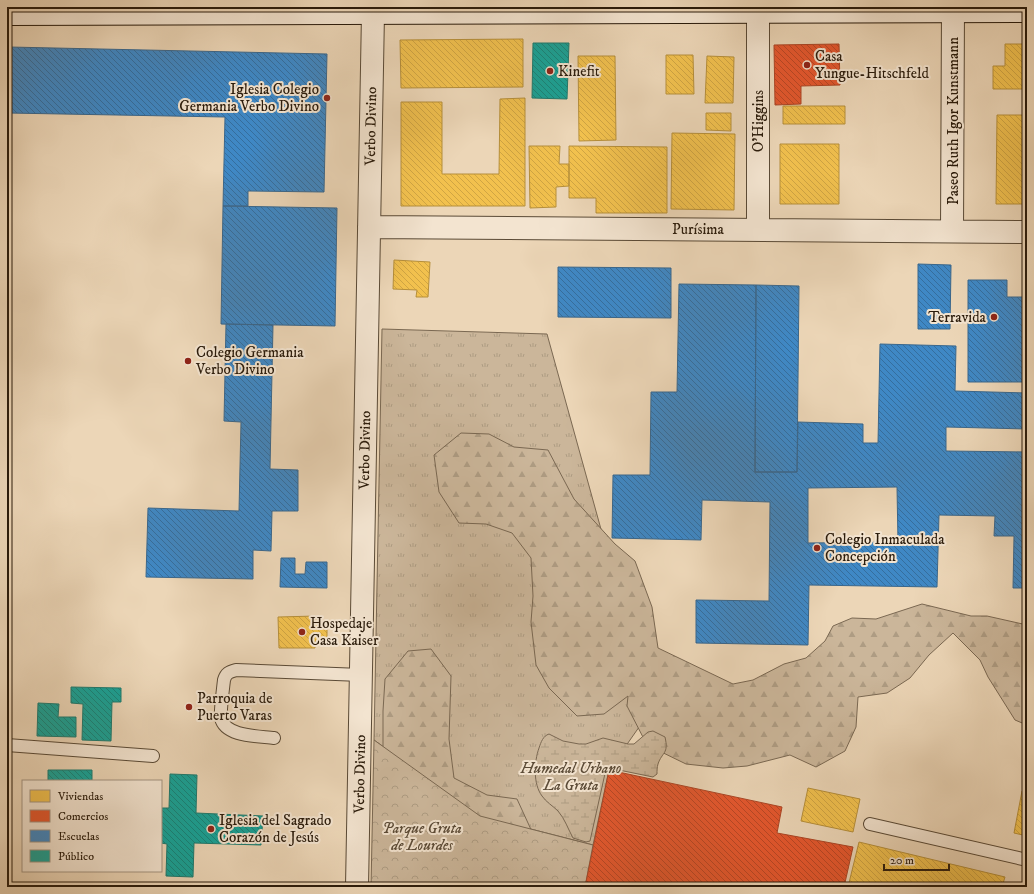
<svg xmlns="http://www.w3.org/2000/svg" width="1034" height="894" font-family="'IM FELL DW Pica',serif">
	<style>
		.grass { fill: url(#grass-tufts); stroke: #7a6852 }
		.forest { fill: url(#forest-firs); stroke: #7a6852 }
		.wetland { fill: url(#wetland-marsh); stroke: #7a6852 }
		.park { fill: url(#park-crowns); stroke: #7a6852 }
		.homes { fill: url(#homes-back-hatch); stroke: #b68f3a }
		.shops { fill: url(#shops-back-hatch); stroke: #ac4524 }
		.schools { fill: url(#schools-back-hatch); stroke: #39678d; fill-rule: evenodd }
		.public { fill: url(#public-back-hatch); stroke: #1d7a6e }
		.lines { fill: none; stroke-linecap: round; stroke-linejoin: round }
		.lane-casing { stroke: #5a4a36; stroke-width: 14 }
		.street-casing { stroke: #5a4a36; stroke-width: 24 }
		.secondary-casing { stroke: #2a1b0b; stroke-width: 24 }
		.lane { stroke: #f3e4d0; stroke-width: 12 }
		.street { stroke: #f3e4d0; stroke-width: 22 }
		.secondary { stroke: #f3e4d0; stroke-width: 22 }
		.poi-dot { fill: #8f2418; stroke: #f3e4d0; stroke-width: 1.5 }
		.labels { text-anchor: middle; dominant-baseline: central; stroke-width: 4; stroke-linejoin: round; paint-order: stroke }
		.poi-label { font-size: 15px; fill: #2a1b0b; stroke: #f3e4d0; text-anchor: start }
		.street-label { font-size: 15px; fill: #2a1b0b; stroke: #f3e4d0 }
		.park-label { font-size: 15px; font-style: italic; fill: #5a4a36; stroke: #f3e4d0 }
	</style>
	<defs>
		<pattern id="grass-tufts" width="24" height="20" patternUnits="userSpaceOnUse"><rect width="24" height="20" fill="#cbb69a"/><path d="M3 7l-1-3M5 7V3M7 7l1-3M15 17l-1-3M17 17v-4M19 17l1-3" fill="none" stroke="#ae9c83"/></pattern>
		<pattern id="forest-firs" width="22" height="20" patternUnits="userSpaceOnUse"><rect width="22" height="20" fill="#cbb69a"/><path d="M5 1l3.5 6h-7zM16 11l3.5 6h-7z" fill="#ae9c83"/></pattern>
		<pattern id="wetland-marsh" width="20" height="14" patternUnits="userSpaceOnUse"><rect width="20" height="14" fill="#cbb69a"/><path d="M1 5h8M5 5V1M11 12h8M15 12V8" fill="none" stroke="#ae9c83"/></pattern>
		<pattern id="park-crowns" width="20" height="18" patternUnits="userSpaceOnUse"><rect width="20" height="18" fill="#cbb69a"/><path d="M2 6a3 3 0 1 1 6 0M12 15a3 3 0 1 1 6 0" fill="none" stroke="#ae9c83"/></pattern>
		<pattern id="homes-back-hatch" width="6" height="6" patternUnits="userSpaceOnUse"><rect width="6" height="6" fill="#f2c14e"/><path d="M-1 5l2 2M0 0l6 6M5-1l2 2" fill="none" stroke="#d0a543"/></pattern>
		<pattern id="shops-back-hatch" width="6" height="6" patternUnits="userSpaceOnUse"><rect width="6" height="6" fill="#e4572e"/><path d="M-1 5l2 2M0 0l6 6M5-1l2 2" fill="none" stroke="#b94725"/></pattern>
		<pattern id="schools-back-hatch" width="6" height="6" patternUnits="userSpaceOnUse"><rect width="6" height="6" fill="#3f88c5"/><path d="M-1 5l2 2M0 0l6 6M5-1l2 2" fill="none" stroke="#356e9e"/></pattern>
		<pattern id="public-back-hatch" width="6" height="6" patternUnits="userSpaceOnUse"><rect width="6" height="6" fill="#17a398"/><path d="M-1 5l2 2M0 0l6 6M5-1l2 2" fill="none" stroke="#15847a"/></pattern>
	</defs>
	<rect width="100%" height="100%" fill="#ecd6b7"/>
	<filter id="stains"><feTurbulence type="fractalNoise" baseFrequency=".005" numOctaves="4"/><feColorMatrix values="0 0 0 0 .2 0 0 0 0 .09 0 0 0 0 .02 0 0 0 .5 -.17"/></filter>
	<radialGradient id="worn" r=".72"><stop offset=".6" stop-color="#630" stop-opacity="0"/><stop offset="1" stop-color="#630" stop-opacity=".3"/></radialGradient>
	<!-- grass -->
	<path class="grass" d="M382 329 547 334 651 710 609 770 593 845 480 816 374 740Z"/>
	<!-- forest -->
	<path class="forest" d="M461 433 489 434 514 447 548 450 574 499 615 544 635 561 652 607 658 648 733 684 753 680 784 664 806 658 825 641 833 626 852 618 876 619 922 604 971 616H987L1027 625V725L1015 720 988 677 980 660 953 633 929 655 910 678 887 693 858 697 856 727 845 751 816 767 790 755 747 766 723 768 686 764 647 745 627 706 628 696 604 714 577 716 549 688 536 665 531 622 533 596 531 558 512 533 486 524 459 523 439 492 434 455Z
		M431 649 451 676 449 739 454 778 487 795 517 799 539 847 562 881 383 752V711L385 679 408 651Z"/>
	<!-- wetland -->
	<path class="wetland" d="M653 731 665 737C669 754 662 752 658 764 657 767 657 771 657 774L653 777 609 768 606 769 590 841 586 842 573 838C568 829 565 819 558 811 553 806 546 802 542 796 533 784 534 762 539 748 541 742 543 736 549 734L563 741 579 744H586L603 738 628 744H634L648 732Z"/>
	<!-- park -->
	<path class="park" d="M374 740 480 816 593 845 585 887H371Z"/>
	<!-- homes -->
	<path class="homes" d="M523 39V87L401 88 400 40Z
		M1005 44H1027V89H993V66H1005Z
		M666 55H693L694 94H666Z
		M578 56H615L616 140 579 141Z
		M707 56 734 57 733 103H705Z
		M525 98V206H401V102H442V174H499L500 99Z
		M783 106H845V124H783Z
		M706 113H731V131L706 130Z
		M997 115H1027V204H996Z
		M672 133 735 134 734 210 671 209Z
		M780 144H839V204H780Z
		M529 146H560L559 164H569V186L556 187V207L530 208Z
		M569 146 667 147V213H596V198H569Z
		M394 260 430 262 428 297H416L417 290 393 289Z
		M316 616V624H327V641H315V648H279L278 617Z
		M808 788 860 799 853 832 801 821Z
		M1022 791 1027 792V836L1014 833Z
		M859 842 1005 877 1002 887H848Z"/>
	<!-- shops -->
	<path class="shops" d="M839 44 840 85 801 86V104L775 105 774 45Z
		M609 770 782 807 777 833 853 847 844 887H585Z"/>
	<!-- schools -->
	<path class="schools" d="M9 47 327 54 324 192 248 191V206H223L225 117 8 113Z
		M223 206 337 208 335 326 221 324Z
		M918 264 951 265 950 329H918Z
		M558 267 671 268V318L558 317Z
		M968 280H1007V297H1027V382H968Z
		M679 284 756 285 755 472H797L798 422 863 424V443H878L880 344 956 346 955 391 1027 393V429L946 427V451L1027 452V588H1013L1014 536H994L995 516 939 515 937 587 809 585 808 645 696 643V600L769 601 770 502 702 500 701 540 612 538 613 475H650L651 392H677ZM897 487 898 542 808 543V488Z
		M756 285 799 286 797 472H755Z
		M226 324 273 325 270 469 298 470V511H272L271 551 253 550V579L146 577 148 508 239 511 241 422 224 421Z
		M281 558H295V574H305L306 562H327V588L280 587Z"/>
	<!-- public -->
	<path class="public" d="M533 43H569L567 99 532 98Z
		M71 687 121 688V702H112L111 741 82 740 83 704 71 703Z
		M38 703 59 704 58 717H76V737L37 736Z
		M48 770H92V781H48Z
		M170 774 197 775 196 813 263 816 261 845 194 843 193 877 166 876 167 844 161 843V808H169Z"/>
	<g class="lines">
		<!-- lane casing -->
		<g class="lane-casing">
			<path id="lane" d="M274 738C259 736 225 737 221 718 220 711 223 689 224 680 226 673 229 672 236 670L361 675
				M7 745 153 756
				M870 824 1027 860"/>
		</g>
		<!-- street casing -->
		<g class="street-casing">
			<path id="street" d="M369 227 1027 232
				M758 230V12
				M952 231 953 7
				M357 887 373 13"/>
		</g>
		<!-- secondary casing -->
		<g class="secondary-casing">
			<path id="secondary" d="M7 14 1027 11"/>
		</g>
		<!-- lane -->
		<use href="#lane" class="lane"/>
		<!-- street -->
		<use href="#street" class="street"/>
		<!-- secondary -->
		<use href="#secondary" class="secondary"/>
	</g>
	<!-- markers -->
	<g class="poi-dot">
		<circle cx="807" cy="65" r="4"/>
		<circle cx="550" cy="71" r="4"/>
		<circle cx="327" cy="98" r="4"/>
		<circle cx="994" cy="317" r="4"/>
		<circle cx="188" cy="361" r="4"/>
		<circle cx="817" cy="548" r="4"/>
		<circle cx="302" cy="632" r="4"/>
		<circle cx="189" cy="707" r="4"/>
		<circle cx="211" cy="829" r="4"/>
	</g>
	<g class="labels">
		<!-- poi labels -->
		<g class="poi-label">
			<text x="815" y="56">Casa<tspan x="815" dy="17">Yungue-Hitschfeld</tspan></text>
			<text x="558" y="71">Kinefit</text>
			<text x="319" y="89" text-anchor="end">Iglesia Colegio<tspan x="319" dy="17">Germania Verbo Divino</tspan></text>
			<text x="986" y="317" text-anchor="end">Terravida</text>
			<text x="196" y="352">Colegio Germania<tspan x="196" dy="17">Verbo Divino</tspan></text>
			<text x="825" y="539">Colegio Inmaculada<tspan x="825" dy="17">Concepción</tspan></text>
			<text x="310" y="623">Hospedaje<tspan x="310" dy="17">Casa Kaiser</tspan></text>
			<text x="197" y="698">Parroquia de<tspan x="197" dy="17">Puerto Varas</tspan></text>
			<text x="219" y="820">Iglesia del Sagrado<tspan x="219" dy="17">Corazón de Jesús</tspan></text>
		</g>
		<!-- street labels -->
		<g class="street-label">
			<text transform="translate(758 121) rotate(-90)">O'Higgins</text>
			<text transform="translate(953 121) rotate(-90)">Paseo Ruth Igor Kunstmann</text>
			<text transform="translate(371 126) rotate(-89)">Verbo Divino</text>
			<text x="698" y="229">Purísima</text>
			<text transform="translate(365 450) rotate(-89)">Verbo Divino</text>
			<text transform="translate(360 774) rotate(-89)">Verbo Divino</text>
		</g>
		<!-- park labels -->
		<g class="park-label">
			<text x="571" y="768">Humedal Urbano<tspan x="571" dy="17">La Gruta</tspan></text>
			<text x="422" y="828">Parque Gruta<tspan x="422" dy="17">de Lourdes</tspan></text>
		</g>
	</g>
	<!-- margin -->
	<rect width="1034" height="894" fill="none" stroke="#ecd6b7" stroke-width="24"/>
	<rect x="8" y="8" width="1018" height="878" fill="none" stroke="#2a1b0b" stroke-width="2"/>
	<rect x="12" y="12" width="1010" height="870" fill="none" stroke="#2a1b0b"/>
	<!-- legend -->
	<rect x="22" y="780" width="140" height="92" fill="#f3e4d0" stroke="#a39481"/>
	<rect x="30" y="790" width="20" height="12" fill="#f2c14e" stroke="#a39481"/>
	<text x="58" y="800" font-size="12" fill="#2a1b0b">Viviendas</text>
	<rect x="30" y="810" width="20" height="12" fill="#e4572e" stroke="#a39481"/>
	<text x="58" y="820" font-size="12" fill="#2a1b0b">Comercios</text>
	<rect x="30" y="830" width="20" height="12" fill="#3f88c5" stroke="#a39481"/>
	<text x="58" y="840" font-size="12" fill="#2a1b0b">Escuelas</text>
	<rect x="30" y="850" width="20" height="12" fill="#17a398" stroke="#a39481"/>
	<text x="58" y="860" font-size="12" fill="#2a1b0b">Público</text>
	<!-- scale -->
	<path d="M884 864v6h65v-6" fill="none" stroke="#2a1b0b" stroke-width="2"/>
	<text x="890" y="864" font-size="12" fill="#2a1b0b" stroke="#f3e4d0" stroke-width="3" paint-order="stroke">20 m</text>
	<rect width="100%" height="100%" filter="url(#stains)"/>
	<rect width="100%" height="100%" fill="url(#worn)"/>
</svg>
